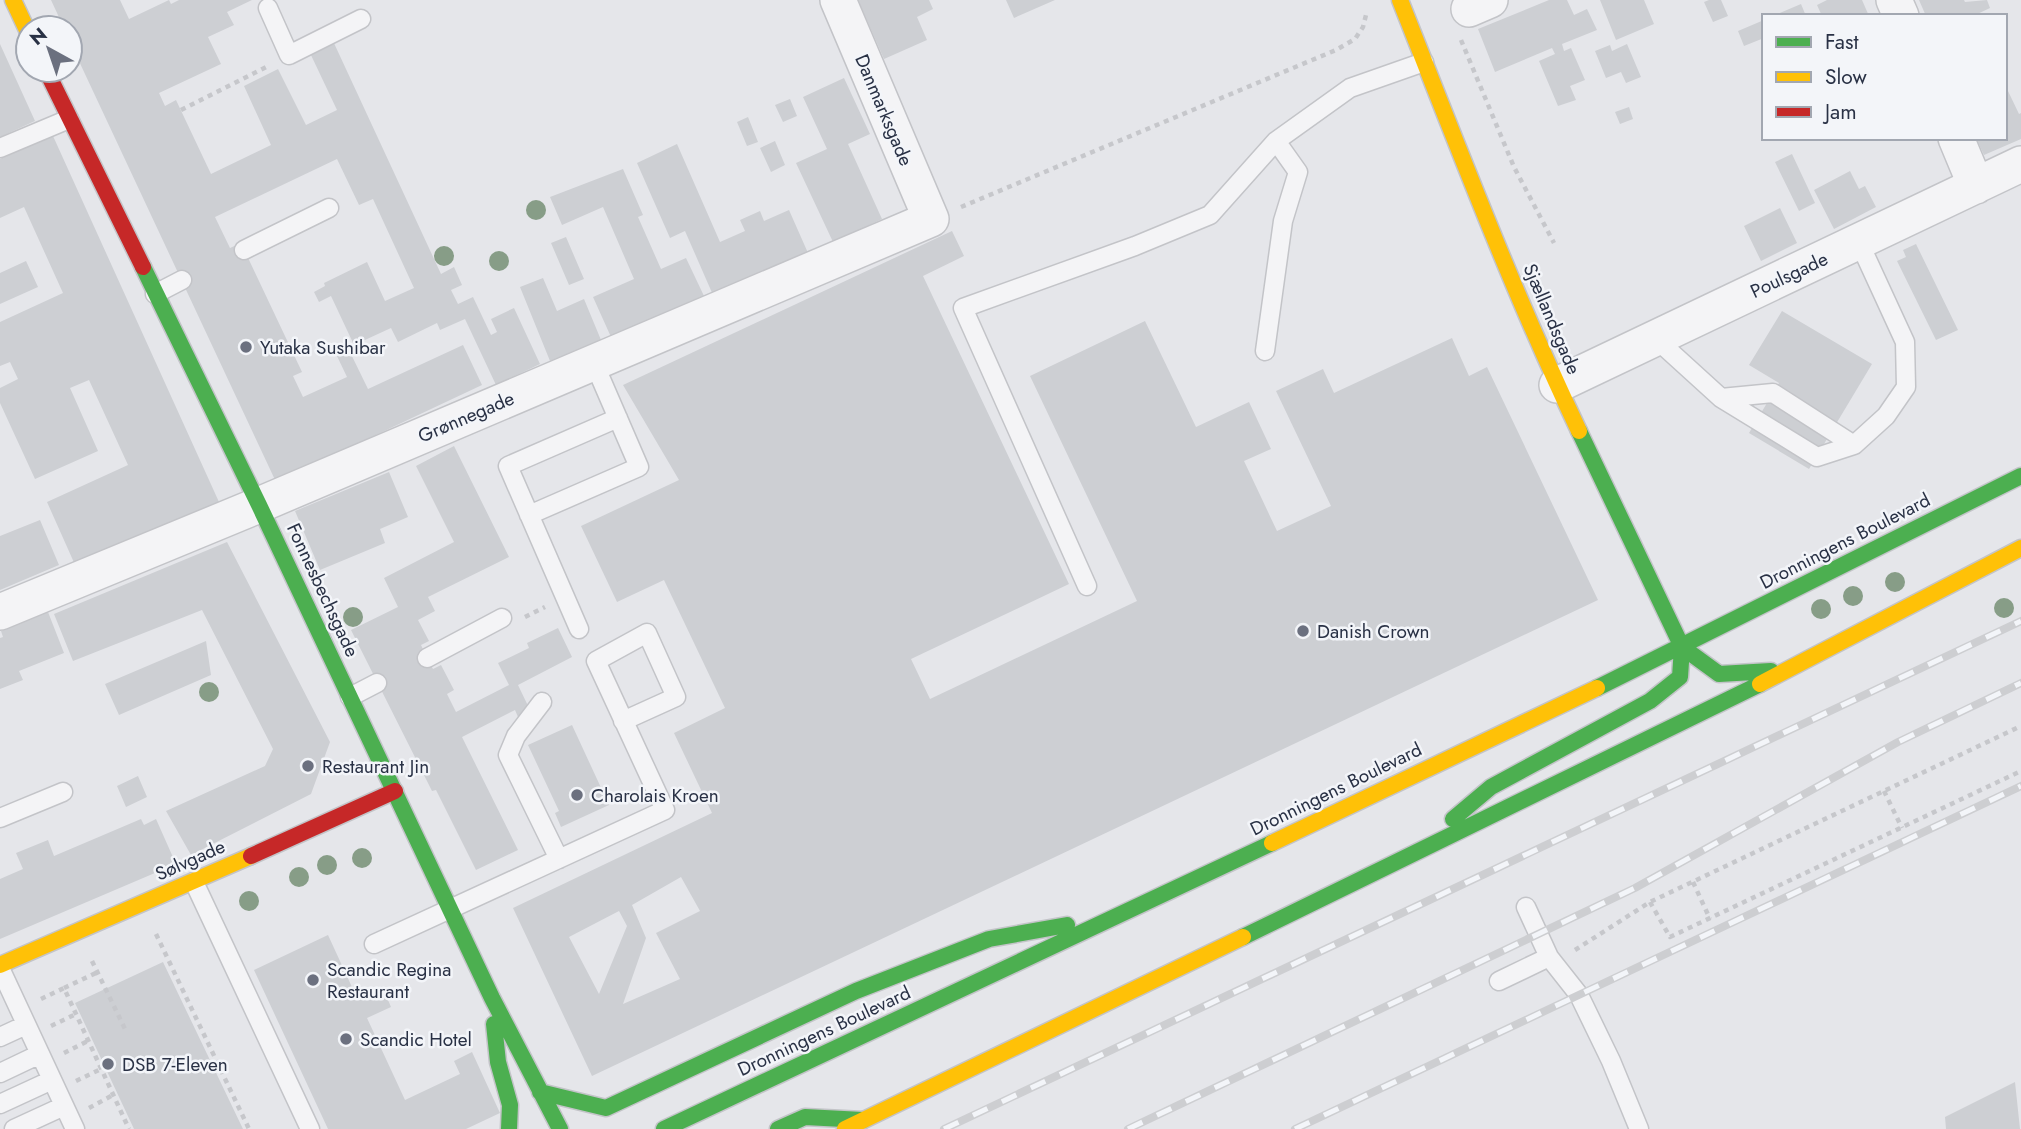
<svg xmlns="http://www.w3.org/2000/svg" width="2021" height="1129" font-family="Jost,sans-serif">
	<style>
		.building { fill: #cdcfd3; fill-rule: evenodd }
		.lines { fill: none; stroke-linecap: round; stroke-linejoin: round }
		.lane-casing { stroke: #c3c4c8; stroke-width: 21 }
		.street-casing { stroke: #c3c4c8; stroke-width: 38 }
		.fast-casing { stroke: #c3c4c8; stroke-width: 19 }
		.slow-casing { stroke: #c3c4c8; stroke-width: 19 }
		.jam-casing { stroke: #c3c4c8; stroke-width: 19 }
		.path { stroke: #c6c7cb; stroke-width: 4.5; stroke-dasharray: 5 5; stroke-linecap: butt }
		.lane { stroke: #f4f4f6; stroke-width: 18 }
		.street { stroke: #f4f4f6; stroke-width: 35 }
		.fast { stroke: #4caf50; stroke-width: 16 }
		.slow { stroke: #ffc107; stroke-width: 16 }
		.jam { stroke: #c62828; stroke-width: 16 }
		.rail-casing { stroke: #cdced1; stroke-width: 8 }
		.rail { stroke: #f3f5f9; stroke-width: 5; stroke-dasharray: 16; stroke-linecap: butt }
		.tree { fill: #879d87 }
		.poi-dot { fill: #6b707f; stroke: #f3f5f9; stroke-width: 2.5 }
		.labels { text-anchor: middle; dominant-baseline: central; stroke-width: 5; stroke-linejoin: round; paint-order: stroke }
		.street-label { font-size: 19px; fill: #293145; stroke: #f3f5f9 }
		.poi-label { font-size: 19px; fill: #293145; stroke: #f3f5f9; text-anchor: start }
	</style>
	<rect width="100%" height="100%" fill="#e5e6ea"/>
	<!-- building -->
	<path class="building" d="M51 0H120L129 19 169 0 171 4 179 0H252L227 12 234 25 208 37 221 64 159 93 165 106 176 100 211 174 271 145 244 86 278 69 306 125 337 110 310 53 333 41 441 274 454 267 462 285 451 290 458 304 473 297 491 335 497 332 491 319 514 308 540 364 496 385 465 319 440 330 437 323 398 342 391 328 354 345 331 296 319 302 314 292 325 286 324 283 367 262 385 301 414 288 373 199 359 205 337 159 215 217 230 248 241 243 302 372 293 376 303 397 347 377 336 354 348 348 368 389 463 345 482 385 276 482 70 42V28H64Z
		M858 0H929L933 9 917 17 927 40 884 59Z
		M1006 0H1055L1014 18Z
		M1549 0H1567L1574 15 1587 9 1597 30 1562 44 1564 51 1571 48 1585 80 1570 86 1576 100 1558 106 1539 61 1555 54 1552 48 1495 72 1478 29Z
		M1600 0H1644L1654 24 1616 40Z
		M1709 0H1721L1728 16 1713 22 1704 2Z
		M1827 0H1862L1869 16H1822L1817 5Z
		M1919 0H1964L1965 2 1987 0 1990 8 1973 16H1926Z
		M1801 4 1806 16H1773Z
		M1764 20V38L1744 46 1738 31Z
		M0 44 35 121 0 137Z
		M1627 44 1641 77 1626 83 1621 72 1606 78 1595 51 1610 45 1612 51Z
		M844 78 870 134 848 144 882 219 833 242 796 163 827 149 803 97Z
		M2008 91 2019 114 2021 113V139L1984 155 1976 138H2005V92Z
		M790 99 797 116 783 122 775 105Z
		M1629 107 1633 119 1620 124 1615 112Z
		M748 117 758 142 747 146 737 122Z
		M53 136 219 502 76 567 47 502 128 465 89 380 70 388 98 451 35 479 0 403V388L18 379 10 362 0 366V322L63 293 24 207 0 218V159Z
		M775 141 785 165 771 172 760 148Z
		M677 144 720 242 745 231 740 220 760 211 764 221 789 210 808 253 713 295 685 231 670 238 637 163Z
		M1792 154 1815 203 1799 211 1775 162Z
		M623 169 643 215 638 217 661 269 686 258 704 296 611 337 593 297 634 279 603 207 562 225 550 197Z
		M1850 171 1859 189 1865 186 1876 207 1834 229 1814 190Z
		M1780 208 1797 243 1761 261 1744 226Z
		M952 231 964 256 923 276 1069 584 911 659 930 699 1137 601 1030 376 1145 321 1196 427 1249 402 1271 449 1244 461 1277 531 1331 506 1276 391 1323 369 1334 393 1452 338 1469 376 1487 367 1598 600 592 1076 513 908 712 813 674 733 725 708 664 580 617 602 581 526 679 480 623 385ZM681 877 700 911 656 933 680 979 623 1004 646 938 632 905ZM619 911 627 926 599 994 569 937Z
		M566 237 584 279 569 285 551 243Z
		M1916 244 1958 330 1936 340 1897 261 1906 257 1903 250Z
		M26 261 38 287 0 304V273Z
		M543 278 557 311 584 299 601 340 550 361 520 287Z
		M1782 311 1872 364 1809 469 1749 433 1779 383 1749 365Z
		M454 446 509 557 428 597 435 611 418 620 429 641 421 645 427 658 433 669 441 665 454 690 447 694 456 712 509 685 498 663 529 648 527 643 558 628 572 657 518 685 530 710 518 717 515 710 462 737 518 850 476 870 436 790 432 791 351 630 398 607 384 578 454 542 416 466Z
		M389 472 408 517 380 529 385 543 320 570 295 511Z
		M40 520 59 565 0 590V536Z
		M227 542 330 742 311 794 191 855 166 811 265 766 273 749 202 610 73 661 54 614Z
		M48 612 64 653 19 671 23 680 0 689V638L3 637 1 631Z
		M206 641 211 675 119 715 105 684Z
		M572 725 609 805 561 827 555 813 559 811 528 745Z
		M138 776 147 797 126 807 117 786Z
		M141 819 144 825 156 819 176 864 0 939V879L23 869 16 853 48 840 54 856Z
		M328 935 357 998 382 986 391 1007 367 1018 405 1100 460 1074 454 1061 472 1052 500 1113 466 1129H328L254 970Z
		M163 962 243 1129H134L75 1003Z
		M2015 1082 2020 1129H1946L1945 1117Z"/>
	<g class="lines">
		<!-- lane casing -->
		<g class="lane-casing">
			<path id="lane" d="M268 8 289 55 361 19
				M0 148 69 119
				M244 250 329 208
				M155 294 182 280
				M1655 338 1721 398 1817 457 1854 445 1886 416 1906 387 1905 342 1859 242
				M1265 351 1283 221 1298 172 1276 141
				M1721 398 1773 393 1854 445
				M529 515 639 467 594 363
				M1087 586 963 308 1135 246 1210 215 1276 141 1350 88 1424 62
				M579 629 508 466 618 418
				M427 658 502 618
				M350 697 377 683
				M542 702 516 736 508 755 559 859
				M0 818 63 792
				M194 882 310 1129
				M1526 907 1549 957 1579 995 1611 1061 1639 1129
				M374 944 665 810 596 661 647 633 676 697 623 721
				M0 968 75 1129
				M1499 981 1549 957
				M0 1037 26 1025
				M0 1073 40 1054
				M0 1104 52 1080
				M14 1129 64 1106"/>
		</g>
		<!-- street casing -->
		<g class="street-casing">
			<path id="street" d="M1894 0 1901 16
				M1469 9 1490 0
				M1956 138 1976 186
				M1557 385 2021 164
				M0 612 259 505 931 219 838 0"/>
		</g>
		<!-- fast casing -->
		<g class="fast-casing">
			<path id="fast" d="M143 267 259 505 492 998 560 1129
				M1579 431 1682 647 1719 674 1771 671
				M1597 688 2021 476
				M1453 819 1491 787 1650 701 1680 677 1682 647
				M1243 937 1760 684
				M494 1024 498 1062 510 1105 509 1129
				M540 1092 606 1108 856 991 989 939 1067 925
				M664 1129 1272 843
				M778 1129 805 1117 863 1120"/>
		</g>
		<!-- slow casing -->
		<g class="slow-casing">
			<path id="slow" d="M13 0 28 32
				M1400 0C1457 144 1512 290 1579 431
				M1760 684 2021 548
				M1272 843 1597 688
				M0 965 251 856
				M845 1129 1243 937"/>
		</g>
		<!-- jam casing -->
		<g class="jam-casing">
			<path id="jam" d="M46 70 143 267
				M251 856 395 791"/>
		</g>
		<!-- path -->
		<path class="path" d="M1461 40 1514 167 1554 243
			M181 110 270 65
			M961 207 1336 50 1355 39 1363 27 1367 11
			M525 617 545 607
			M1884 791 1902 828
			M1693 882 1710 919
			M1650 902 1670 937 2021 771
			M156 934 249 1129
			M1575 950 1650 902 2021 726
			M92 961 126 1031
			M64 988 98 972
			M41 999 64 988 129 1129
			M51 1026 76 1014
			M64 1053 88 1041
			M76 1081 101 1069
			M89 1108 113 1095"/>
		<!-- lane -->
		<use href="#lane" class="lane"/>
		<!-- street -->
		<use href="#street" class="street"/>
		<!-- fast -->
		<use href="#fast" class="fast"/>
		<!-- slow -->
		<use href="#slow" class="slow"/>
		<!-- jam -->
		<use href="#jam" class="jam"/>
		<!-- rail casing -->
		<g class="rail-casing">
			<path id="rail" d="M944 1129 2021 621
				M1128 1129 1635 888 1898 742 2021 683
				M1295 1129 2021 786"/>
		</g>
		<!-- rail -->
		<use href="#rail" class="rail"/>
	</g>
	<!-- trees -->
	<g class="tree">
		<circle cx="536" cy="210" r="10"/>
		<circle cx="444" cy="256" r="10"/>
		<circle cx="499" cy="261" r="10"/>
		<circle cx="1895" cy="582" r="10"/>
		<circle cx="1853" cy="596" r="10"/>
		<circle cx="2004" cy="608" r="10"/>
		<circle cx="1821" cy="609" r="10"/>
		<circle cx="353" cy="617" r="10"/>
		<circle cx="209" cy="692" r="10"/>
		<circle cx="362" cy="858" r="10"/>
		<circle cx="327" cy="865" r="10"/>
		<circle cx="299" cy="877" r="10"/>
		<circle cx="249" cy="901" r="10"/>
	</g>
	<!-- markers -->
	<g class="poi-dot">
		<circle cx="246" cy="347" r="7"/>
		<circle cx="1303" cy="631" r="7"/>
		<circle cx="308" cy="766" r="7"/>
		<circle cx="577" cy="795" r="7"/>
		<circle cx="313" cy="980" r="7"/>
		<circle cx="346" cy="1039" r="7"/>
		<circle cx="108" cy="1064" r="7"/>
	</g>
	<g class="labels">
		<!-- street labels -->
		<g class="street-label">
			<text transform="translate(884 110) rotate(67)">Danmarksgade</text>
			<text transform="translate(1789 275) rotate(-25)">Poulsgade</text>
			<text transform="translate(1552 319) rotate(67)">Sjællandsgade</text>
			<text transform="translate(466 417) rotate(-23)">Grønnegade</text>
			<text transform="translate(1845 541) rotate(-27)">Dronningens Boulevard</text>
			<text transform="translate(323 590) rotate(65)">Fonnesbechsgade</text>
			<text transform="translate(1336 789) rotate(-26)">Dronningens Boulevard</text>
			<text transform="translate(190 860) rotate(-24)">Sølvgade</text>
			<text transform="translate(824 1031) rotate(-25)">Dronningens Boulevard</text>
		</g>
		<!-- poi labels -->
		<g class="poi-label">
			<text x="260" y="347">Yutaka Sushibar</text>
			<text x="1317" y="631">Danish Crown</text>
			<text x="322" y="766">Restaurant Jin</text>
			<text x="591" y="795">Charolais Kroen</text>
			<text x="327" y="969">Scandic Regina<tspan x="327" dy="22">Restaurant</tspan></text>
			<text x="360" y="1039">Scandic Hotel</text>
			<text x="122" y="1064">DSB 7-Eleven</text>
		</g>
	</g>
	<!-- legend -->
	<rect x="1762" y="14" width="245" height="126" fill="#f3f5f9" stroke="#a2a7b1" stroke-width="2"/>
	<rect x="1776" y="37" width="35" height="10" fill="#4caf50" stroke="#a2a7b1" stroke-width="2"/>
	<text x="1825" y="49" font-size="21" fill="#293145">Fast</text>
	<rect x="1776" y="72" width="35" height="10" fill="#ffc107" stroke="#a2a7b1" stroke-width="2"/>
	<text x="1825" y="84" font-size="21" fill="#293145">Slow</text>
	<rect x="1776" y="107" width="35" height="10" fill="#c62828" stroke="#a2a7b1" stroke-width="2"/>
	<text x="1825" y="119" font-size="21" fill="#293145">Jam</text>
	<!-- north arrow -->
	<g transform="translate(49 49) rotate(320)"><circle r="33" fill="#f3f5f9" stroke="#a2a7b1" stroke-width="2"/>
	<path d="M0-5L12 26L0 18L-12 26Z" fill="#6b707f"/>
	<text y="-10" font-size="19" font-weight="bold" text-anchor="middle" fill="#293145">N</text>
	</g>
</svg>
